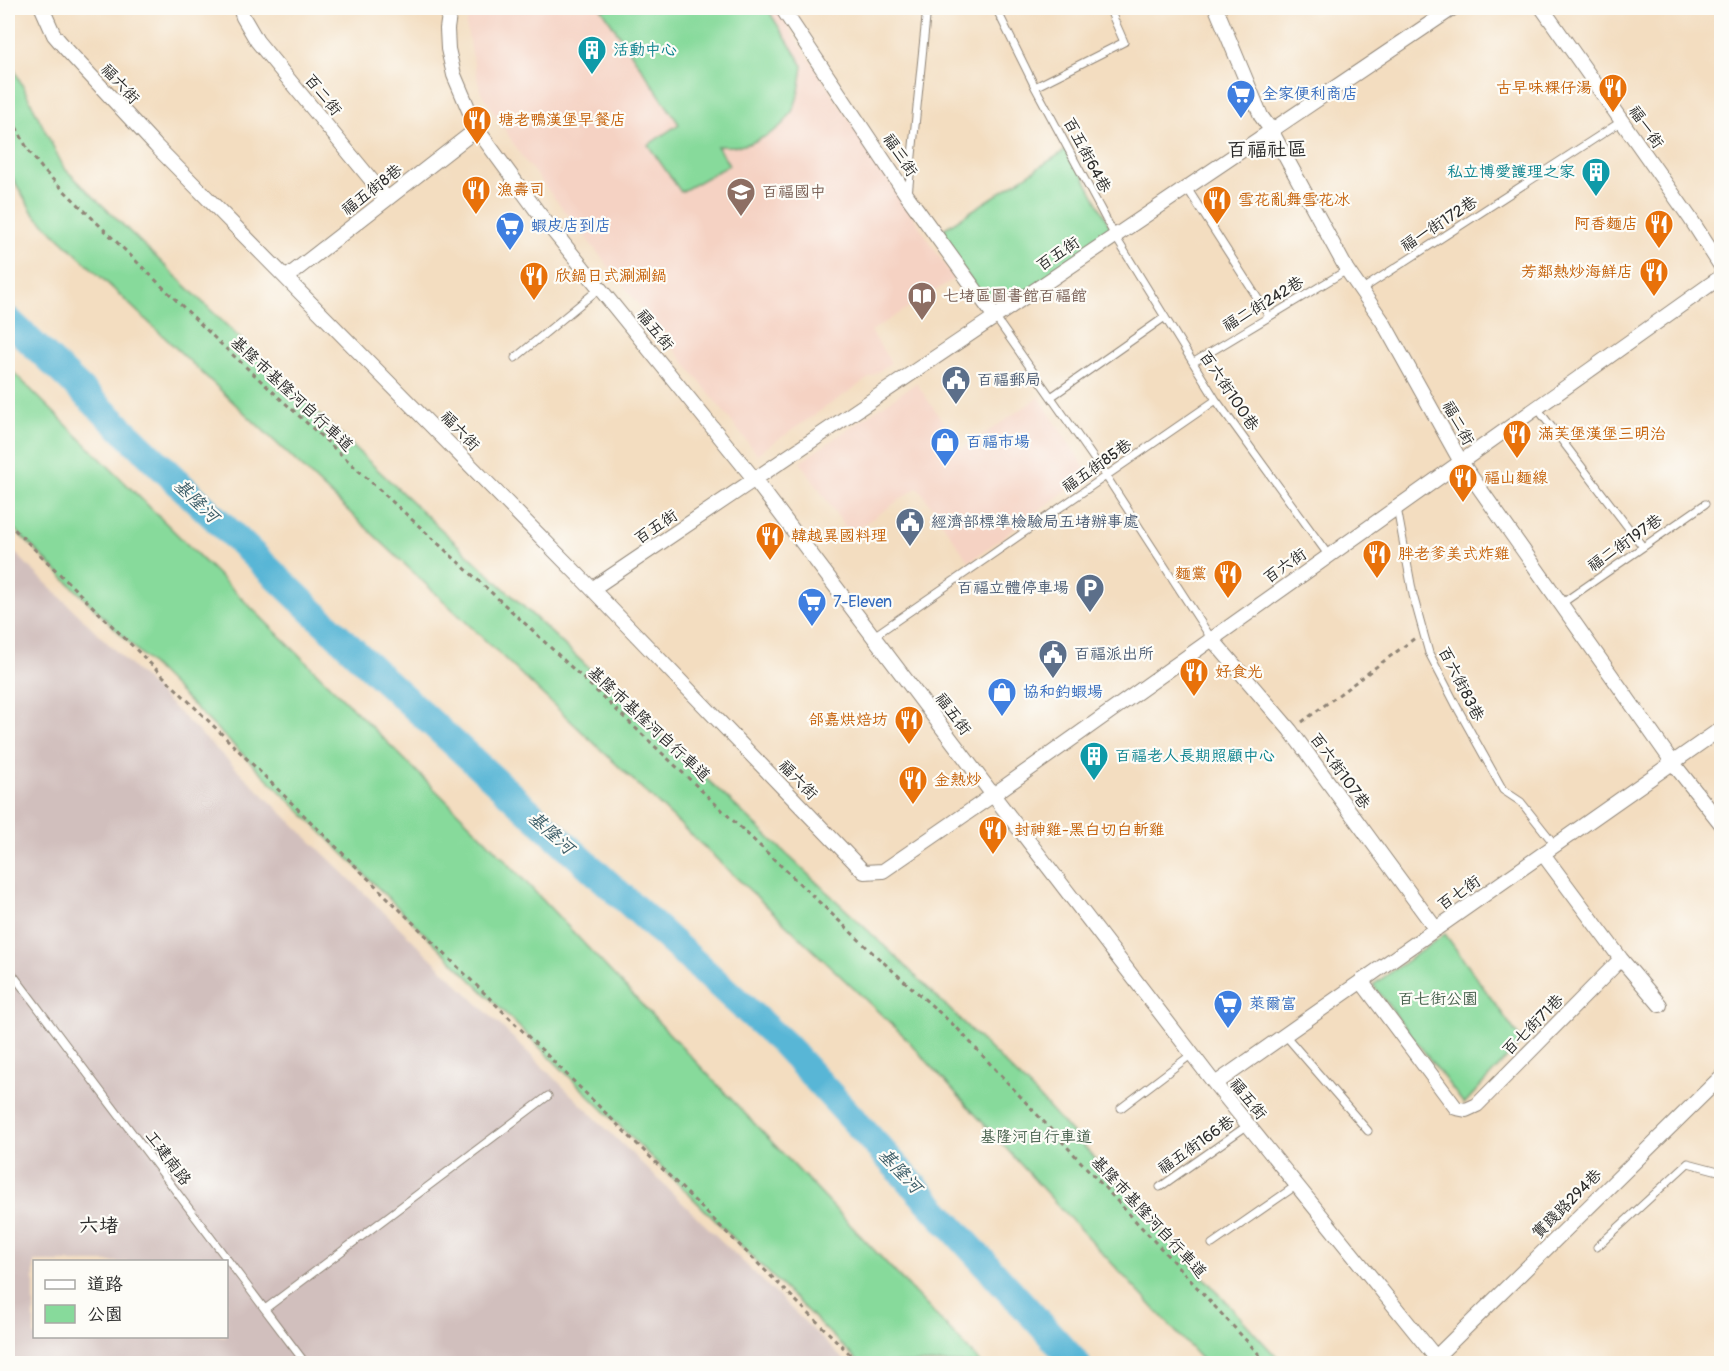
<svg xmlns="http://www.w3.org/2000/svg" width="1729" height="1371" font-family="Pangolin,'LXGW WenKai TC',sans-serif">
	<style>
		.built { fill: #f5d2c3 }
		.industrial { fill: #d1bfbd; fill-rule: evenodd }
		.green { fill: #87da9b; stroke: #598263; stroke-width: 1.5 }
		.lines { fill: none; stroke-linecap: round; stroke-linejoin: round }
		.river { stroke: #58b6d6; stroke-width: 28 }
		.lane-casing { stroke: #8f8476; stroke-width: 9 }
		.street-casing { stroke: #8f8476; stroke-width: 16 }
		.path { stroke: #8f8476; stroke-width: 3; stroke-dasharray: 4.5 4.5; stroke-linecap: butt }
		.lane { stroke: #fff; stroke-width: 7 }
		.street { stroke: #fff; stroke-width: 14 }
		.labels { text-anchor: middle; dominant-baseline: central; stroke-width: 4.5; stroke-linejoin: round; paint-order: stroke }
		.culture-label { font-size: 16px; fill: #0d838f; stroke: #fdfcf7; text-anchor: start }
		.street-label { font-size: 16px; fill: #2b2b2b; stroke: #fdfcf7 }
		.food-label { font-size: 16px; fill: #c56008; stroke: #fdfcf7; text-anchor: start }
		.shop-label { font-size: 16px; fill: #366cbe; stroke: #fdfcf7; text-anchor: start }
		.education-label { font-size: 16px; fill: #785e54; stroke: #fdfcf7; text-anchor: start }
		.service-label { font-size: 16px; fill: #4e5e75; stroke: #fdfcf7; text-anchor: start }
		.park-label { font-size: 16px; fill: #47604d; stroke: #fdfcf7 }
		.water-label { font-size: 18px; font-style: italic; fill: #3b5c67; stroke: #fdfcf7 }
		.quarter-label { font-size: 20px; fill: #2b2b2b; stroke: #fdfcf7 }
	</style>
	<rect width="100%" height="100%" fill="#fdfcf7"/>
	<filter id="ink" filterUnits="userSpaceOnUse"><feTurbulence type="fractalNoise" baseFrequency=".0167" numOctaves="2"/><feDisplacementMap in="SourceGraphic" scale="12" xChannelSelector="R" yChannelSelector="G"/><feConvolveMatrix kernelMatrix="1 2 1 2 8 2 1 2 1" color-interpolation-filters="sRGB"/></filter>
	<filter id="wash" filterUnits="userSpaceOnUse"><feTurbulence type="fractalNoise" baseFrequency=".008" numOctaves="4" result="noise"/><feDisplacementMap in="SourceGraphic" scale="24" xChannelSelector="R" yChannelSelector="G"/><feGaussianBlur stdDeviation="1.35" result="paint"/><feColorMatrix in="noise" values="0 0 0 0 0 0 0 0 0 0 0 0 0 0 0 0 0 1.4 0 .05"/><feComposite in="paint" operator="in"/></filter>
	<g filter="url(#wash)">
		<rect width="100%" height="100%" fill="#f3ddc0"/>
		<!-- built -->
		<path class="built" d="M473 8H776L954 279 871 331 891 363 757 454 522 157 480 91 466 25Z
			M916 383 962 449 1039 397 1089 474 969 562 918 487 850 534 800 462Z"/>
		<!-- industrial -->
		<path class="industrial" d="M8 546 246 778 847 1363H8ZM34 1262H226V1336H34Z"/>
		<!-- green -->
		<path class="green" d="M601 8H767L803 66C798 100 796 122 762 138 744 147 737 147 717 146L729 165 681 192 648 145 679 124Z
			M8 57 64 168 310 406 894 955 1037 1095 1282 1363H1205L1064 1212 903 1035 33 213 8 170Z
			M1069 148 1115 236 995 317 939 232Z
			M8 367 485 839 981 1363H860L8 523Z
			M1445 934 1522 1041 1464 1104 1373 985Z"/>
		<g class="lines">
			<!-- river -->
			<path class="river" d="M8 320 377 673 784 1044 1077 1364"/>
		</g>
	</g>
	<g filter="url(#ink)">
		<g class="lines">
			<!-- lane casing -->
			<g class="lane-casing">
				<path id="lane" d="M996 8 1035 87 1115 236 1216 400 1329 556
					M1035 87 1124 42 1109 8
					M1187 188 1269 316
					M908 195 927 8
					M1361 290 1622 121
					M995 317 1106 476 1211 638
					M515 358 600 288
					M1194 362 1347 270
					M1051 397 1165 317
					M1537 408 1643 547
					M1397 508 1413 595 1429 653 1458 709 1503 790 1521 802 1555 845
					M1561 604 1705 504
					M874 636 1216 400
					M8 968 306 1364
					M1285 1035 1368 1131
					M1121 1108 1192 1054
					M1160 1187 1248 1125
					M1212 1244 1297 1185
					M1597 1247 1688 1163 1722 1172
					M265 1309 548 1096"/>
			</g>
			<!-- street casing -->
			<g class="street-casing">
				<path id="street" d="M42 8 54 35 66 49 156 146 592 589 864 872 883 871 993 795 1722 276
					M240 8 243 17 257 41 387 199
					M450 8 447 29 448 49 454 75 477 129 537 211 755 480 993 795 1215 1084 1441 1364
					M782 8 908 197 995 317
					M1216 8 1261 116 1271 130 1347 270 1383 322 1461 462 1673 763 1722 825
					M1542 8 1690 218 1722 268
					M287 277 477 129
					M592 589 1453 8
					M1211 638 1290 730 1436 929
					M1543 854 1621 959 1660 1005
					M1361 981 1456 1108 1466 1110 1477 1105 1621 959
					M1215 1084 1722 728
					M1436 1357 1722 1076"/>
			</g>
			<!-- path -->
			<path class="path" d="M8 111 28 150 44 171 222 345 531 629 874 954 957 1028 1268 1364
				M8 523 860 1364
				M1302 722 1415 638"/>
			<!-- lane -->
			<use href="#lane" class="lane"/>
			<!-- street -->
			<use href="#street" class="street"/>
		</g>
	</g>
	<!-- icons -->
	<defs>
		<g id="building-pin" transform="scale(1.5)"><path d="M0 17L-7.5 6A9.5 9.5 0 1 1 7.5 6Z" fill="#0f9aa8" stroke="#fdfcf7"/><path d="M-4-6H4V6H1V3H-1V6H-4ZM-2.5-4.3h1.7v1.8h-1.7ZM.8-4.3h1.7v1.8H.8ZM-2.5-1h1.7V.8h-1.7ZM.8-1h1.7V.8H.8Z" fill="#fff"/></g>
		<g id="restaurant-pin" transform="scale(1.5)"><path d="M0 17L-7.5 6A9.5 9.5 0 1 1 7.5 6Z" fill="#e8710a" stroke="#fdfcf7"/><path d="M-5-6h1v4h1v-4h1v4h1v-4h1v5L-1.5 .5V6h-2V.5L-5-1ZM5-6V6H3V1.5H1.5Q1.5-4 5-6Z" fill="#fff"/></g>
		<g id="supermarket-pin" transform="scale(1.5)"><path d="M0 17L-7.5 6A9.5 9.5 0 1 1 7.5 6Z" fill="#3f7fe0" stroke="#fdfcf7"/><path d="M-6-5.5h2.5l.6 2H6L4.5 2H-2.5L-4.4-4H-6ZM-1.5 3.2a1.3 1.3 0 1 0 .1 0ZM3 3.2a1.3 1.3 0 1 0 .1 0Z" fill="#fff"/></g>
		<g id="school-pin" transform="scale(1.5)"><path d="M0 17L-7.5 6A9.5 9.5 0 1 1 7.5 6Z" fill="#8d6e63" stroke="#fdfcf7"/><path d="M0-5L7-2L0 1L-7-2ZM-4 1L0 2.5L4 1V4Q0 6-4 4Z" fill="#fff"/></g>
		<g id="library-pin" transform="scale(1.5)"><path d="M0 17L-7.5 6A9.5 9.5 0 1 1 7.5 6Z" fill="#8d6e63" stroke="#fdfcf7"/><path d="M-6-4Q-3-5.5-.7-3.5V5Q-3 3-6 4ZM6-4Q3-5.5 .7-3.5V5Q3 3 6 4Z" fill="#fff"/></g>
		<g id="civic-pin" transform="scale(1.5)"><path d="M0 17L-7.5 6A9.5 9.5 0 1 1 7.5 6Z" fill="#5c6f8a" stroke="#fdfcf7"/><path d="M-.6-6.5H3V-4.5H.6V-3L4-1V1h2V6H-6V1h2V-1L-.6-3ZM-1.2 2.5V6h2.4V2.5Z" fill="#fff"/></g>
		<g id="shop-pin" transform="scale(1.5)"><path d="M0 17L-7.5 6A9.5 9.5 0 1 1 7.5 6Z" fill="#3f7fe0" stroke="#fdfcf7"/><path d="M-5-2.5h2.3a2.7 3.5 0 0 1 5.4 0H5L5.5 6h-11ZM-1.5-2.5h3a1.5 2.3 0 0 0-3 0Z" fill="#fff"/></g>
		<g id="parking-pin" transform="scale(1.5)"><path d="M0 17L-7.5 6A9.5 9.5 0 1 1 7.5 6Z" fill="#5c6f8a" stroke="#fdfcf7"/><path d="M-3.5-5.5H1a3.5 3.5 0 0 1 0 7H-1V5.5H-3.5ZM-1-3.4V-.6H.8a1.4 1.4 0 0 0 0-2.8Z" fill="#fff"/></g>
	</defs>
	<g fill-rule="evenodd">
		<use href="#building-pin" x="592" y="50"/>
		<use href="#restaurant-pin" x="1613" y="88"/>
		<use href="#supermarket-pin" x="1241" y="94"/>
		<use href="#restaurant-pin" x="477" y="120"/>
		<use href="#building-pin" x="1596" y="172"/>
		<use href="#restaurant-pin" x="476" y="190"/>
		<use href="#school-pin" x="741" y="192"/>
		<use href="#restaurant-pin" x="1217" y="200"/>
		<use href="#restaurant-pin" x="1659" y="224"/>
		<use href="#supermarket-pin" x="510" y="226"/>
		<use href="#restaurant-pin" x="1654" y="272"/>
		<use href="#restaurant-pin" x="534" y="276"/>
		<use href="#library-pin" x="922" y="296"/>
		<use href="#civic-pin" x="956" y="380"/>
		<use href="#restaurant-pin" x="1517" y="434"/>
		<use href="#shop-pin" x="945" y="442"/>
		<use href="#restaurant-pin" x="1463" y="478"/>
		<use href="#civic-pin" x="910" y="522"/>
		<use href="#restaurant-pin" x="770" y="536"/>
		<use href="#restaurant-pin" x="1377" y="554"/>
		<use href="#restaurant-pin" x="1228" y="574"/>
		<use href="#parking-pin" x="1090" y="588"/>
		<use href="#supermarket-pin" x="812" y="602"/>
		<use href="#civic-pin" x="1053" y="654"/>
		<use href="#restaurant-pin" x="1194" y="672"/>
		<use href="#shop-pin" x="1002" y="692"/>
		<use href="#restaurant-pin" x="909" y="720"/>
		<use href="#building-pin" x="1094" y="756"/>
		<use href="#restaurant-pin" x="913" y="780"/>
		<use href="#restaurant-pin" x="993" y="830"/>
		<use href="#supermarket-pin" x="1228" y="1004"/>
	</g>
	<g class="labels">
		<!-- culture labels -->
		<g class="culture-label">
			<text x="613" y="50">活動中心</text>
			<text x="1575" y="172" text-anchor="end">私立博愛護理之家</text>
			<text x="1115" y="756">百福老人長期照顧中心</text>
		</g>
		<!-- street labels -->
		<g class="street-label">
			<text transform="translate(120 84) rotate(47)">福六街</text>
			<text transform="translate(323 95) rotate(51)">百二街</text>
			<text transform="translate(1646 127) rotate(55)">福一街</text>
			<text transform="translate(900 155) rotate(56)">福三街</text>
			<text transform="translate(1087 155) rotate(62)">百五街64巷</text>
			<text transform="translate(372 190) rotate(-38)">福五街8巷</text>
			<text transform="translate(1439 224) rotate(-33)">福一街172巷</text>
			<text transform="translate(1058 254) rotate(-34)">百五街</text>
			<text transform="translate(1263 304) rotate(-31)">福二街242巷</text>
			<text transform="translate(655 330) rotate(51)">福五街</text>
			<text transform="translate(1229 391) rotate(56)">百六街100巷</text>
			<text transform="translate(292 394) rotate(43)">基隆市基隆河自行車道</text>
			<text transform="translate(1458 423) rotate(61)">福二街</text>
			<text transform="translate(460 431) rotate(46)">福六街</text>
			<text transform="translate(1097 466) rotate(-35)">福五街85巷</text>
			<text transform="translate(656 527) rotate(-34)">百五街</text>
			<text transform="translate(1625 543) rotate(-35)">福二街197巷</text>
			<text transform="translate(1285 566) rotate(-35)">百六街</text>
			<text transform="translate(1461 684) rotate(63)">百六街83巷</text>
			<text transform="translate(953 714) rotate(53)">福五街</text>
			<text transform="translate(649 724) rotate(43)">基隆市基隆河自行車道</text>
			<text transform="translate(1340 771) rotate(54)">百六街107巷</text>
			<text transform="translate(798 780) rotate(46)">福六街</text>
			<text transform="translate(1459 893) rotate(-35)">百七街</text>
			<text transform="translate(1533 1025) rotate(-45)">百七街71巷</text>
			<text transform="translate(1248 1099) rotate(51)">福五街</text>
			<text transform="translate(1196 1145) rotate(-35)">福五街166巷</text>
			<text transform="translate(168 1158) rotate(53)">工建南路</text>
			<text transform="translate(1567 1204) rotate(-45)">實踐路294巷</text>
			<text transform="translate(1149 1217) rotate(47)">基隆市基隆河自行車道</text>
		</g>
		<!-- food labels -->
		<g class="food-label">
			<text x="1592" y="88" text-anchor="end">古早味粿仔湯</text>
			<text x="498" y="120">塘老鴨漢堡早餐店</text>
			<text x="497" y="190">漁壽司</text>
			<text x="1238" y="200">雪花亂舞雪花冰</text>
			<text x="1638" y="224" text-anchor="end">阿香麵店</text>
			<text x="1633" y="272" text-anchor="end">芳鄰熱炒海鮮店</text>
			<text x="555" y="276">欣鍋日式涮涮鍋</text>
			<text x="1538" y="434">滿芙堡漢堡三明治</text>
			<text x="1484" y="478">福山麵線</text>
			<text x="791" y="536">韓越異國料理</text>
			<text x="1398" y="554">胖老爹美式炸雞</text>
			<text x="1207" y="574" text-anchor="end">麵黨</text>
			<text x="1215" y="672">好食光</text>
			<text x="888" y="720" text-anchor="end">郃嘉烘焙坊</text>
			<text x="934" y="780">金熱炒</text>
			<text x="1014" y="830">封神雞-黑白切白斬雞</text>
		</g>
		<!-- shop labels -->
		<g class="shop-label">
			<text x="1262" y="94">全家便利商店</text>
			<text x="531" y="226">蝦皮店到店</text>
			<text x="966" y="442">百福市場</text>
			<text x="833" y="602">7-Eleven</text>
			<text x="1023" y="692">協和釣蝦場</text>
			<text x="1249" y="1004">萊爾富</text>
		</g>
		<!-- education labels -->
		<g class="education-label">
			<text x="762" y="192">百福國中</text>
			<text x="943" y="296">七堵區圖書館百福館</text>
		</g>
		<!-- service labels -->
		<g class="service-label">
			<text x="977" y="380">百福郵局</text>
			<text x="931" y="522">經濟部標準檢驗局五堵辦事處</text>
			<text x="1069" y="588" text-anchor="end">百福立體停車場</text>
			<text x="1074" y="654">百福派出所</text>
		</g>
		<!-- park labels -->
		<g class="park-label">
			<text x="1438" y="999">百七街公園</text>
			<text x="1036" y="1137">基隆河自行車道</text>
		</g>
		<!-- water labels -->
		<g class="water-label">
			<text transform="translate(196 501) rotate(44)">基隆河</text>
			<text transform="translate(551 833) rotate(42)">基隆河</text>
			<text transform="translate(900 1171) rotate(47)">基隆河</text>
		</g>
		<!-- quarter labels -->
		<g class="quarter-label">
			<text x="1267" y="149">百福社區</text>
			<text x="99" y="1225">六堵</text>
		</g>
	</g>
	<!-- margin -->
	<rect width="1729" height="1371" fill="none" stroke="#fdfcf7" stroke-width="30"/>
	<!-- legend -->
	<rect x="33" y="1260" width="195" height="78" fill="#fdfcf7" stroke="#a9a8a5" stroke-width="1.5"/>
	<rect x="45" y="1280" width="30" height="9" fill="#ffffff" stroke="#a9a8a5" stroke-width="1.5"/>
	<text x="87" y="1290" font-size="18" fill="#2b2b2b">道路</text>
	<rect x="45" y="1305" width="30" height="18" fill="#87da9b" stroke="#a9a8a5" stroke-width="1.5"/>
	<text x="87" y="1320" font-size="18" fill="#2b2b2b">公園</text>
</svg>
